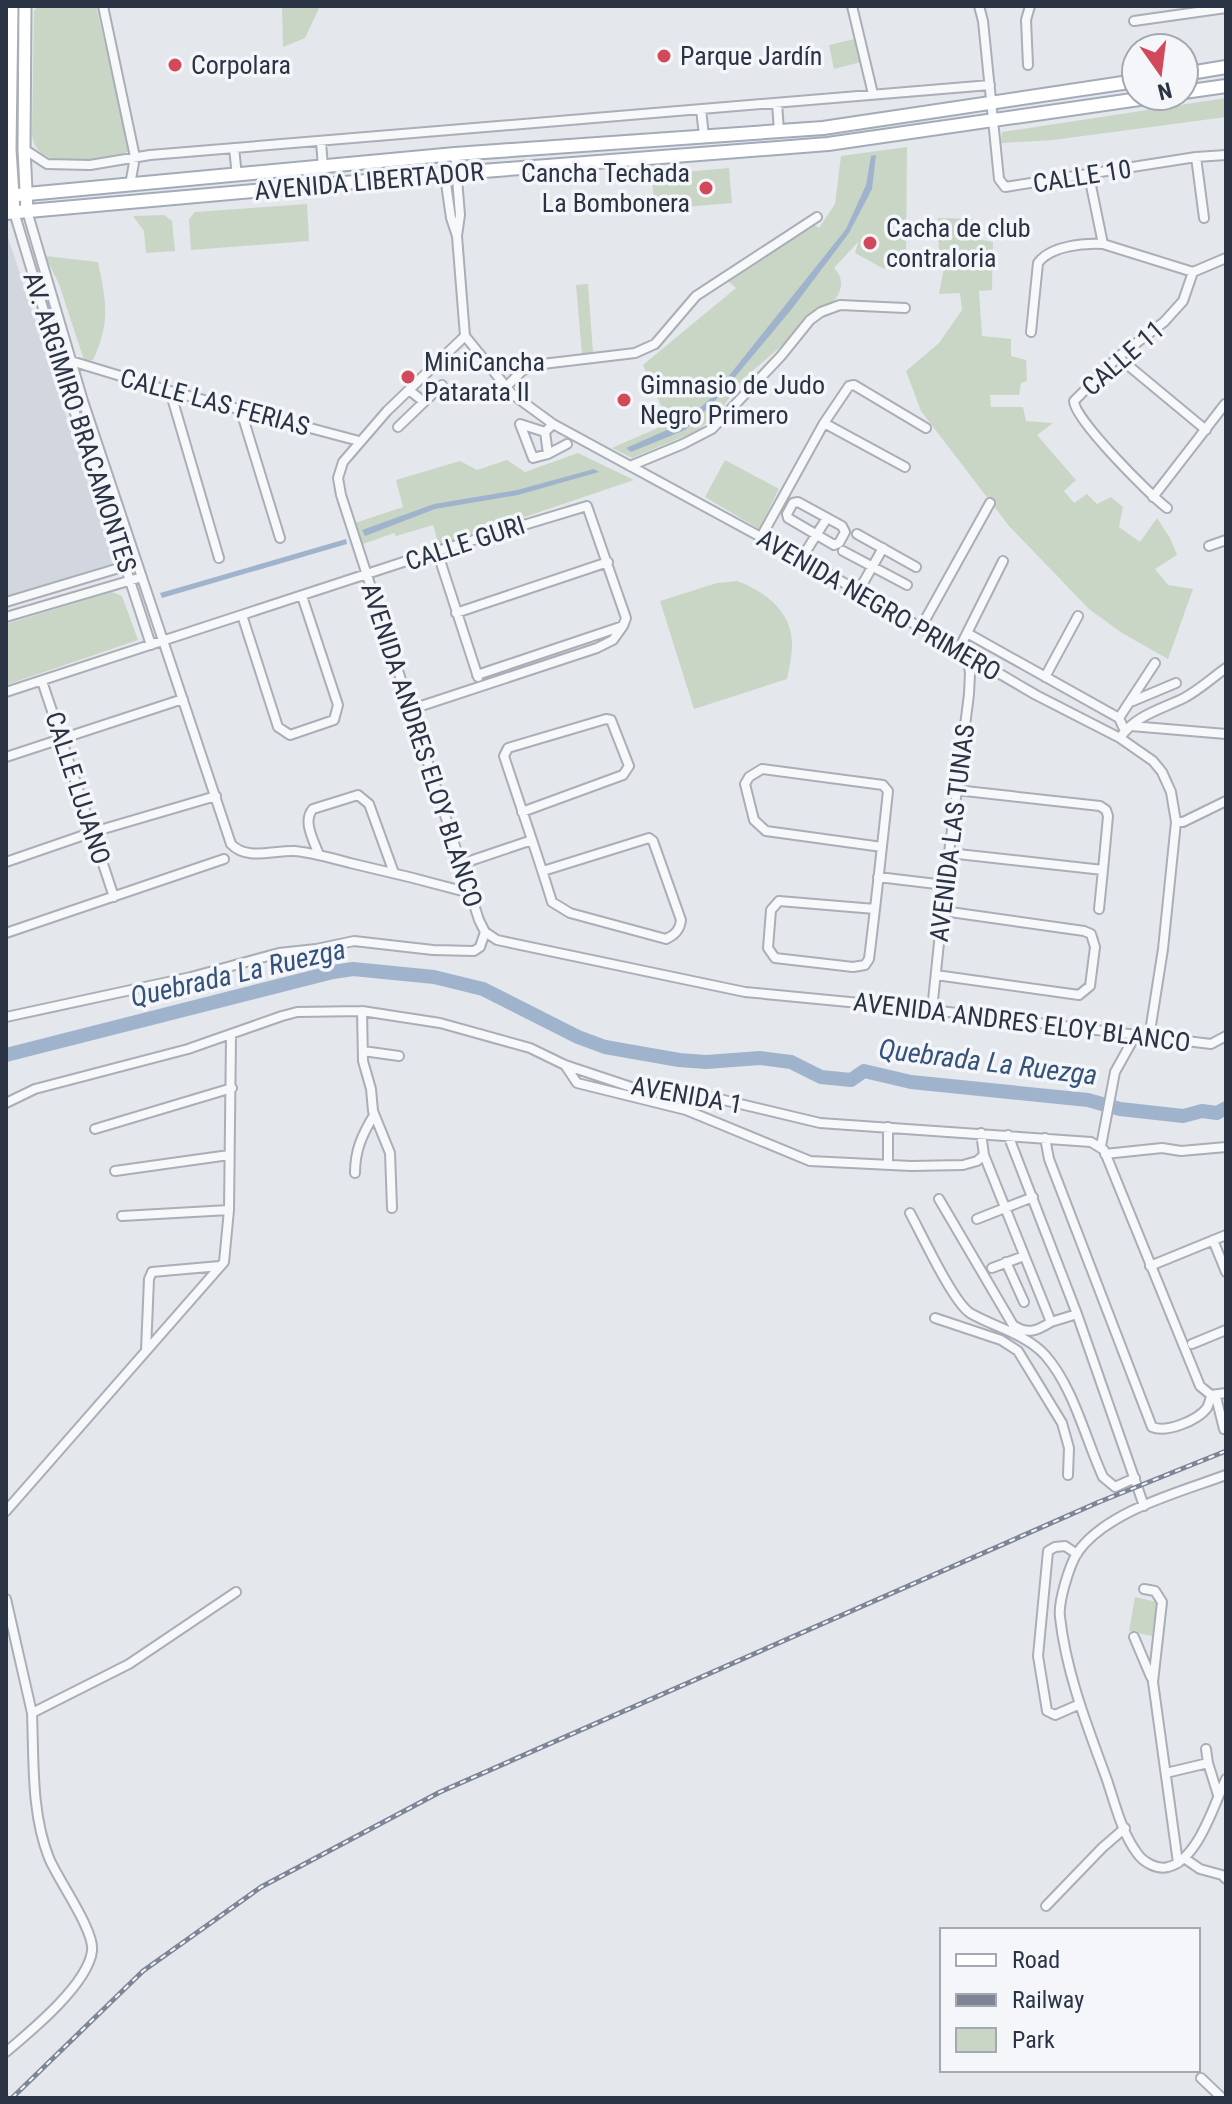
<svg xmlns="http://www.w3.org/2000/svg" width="1232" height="2104" font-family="'Roboto Condensed',sans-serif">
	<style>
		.built { fill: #d2d6de }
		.green { fill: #c9d6c5 }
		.water { fill: #9fb4cc }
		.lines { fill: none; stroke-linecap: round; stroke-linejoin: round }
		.river { stroke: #9fb4cc; stroke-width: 14 }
		.street-casing { stroke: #a9aeb7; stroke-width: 12 }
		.secondary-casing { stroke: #a9aeb7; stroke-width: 15 }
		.primary-casing { stroke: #a3abb8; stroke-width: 16 }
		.street { stroke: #f7f8fa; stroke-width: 8 }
		.secondary { stroke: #fff; stroke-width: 11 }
		.primary { stroke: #fff; stroke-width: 12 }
		.rail-casing { stroke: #7d8696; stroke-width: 5 }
		.rail { stroke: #f4f6f9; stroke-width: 2; stroke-dasharray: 6; stroke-linecap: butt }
		.poi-dot { fill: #d1495b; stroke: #f4f6f9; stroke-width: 3 }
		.labels { text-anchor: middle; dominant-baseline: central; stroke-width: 7; stroke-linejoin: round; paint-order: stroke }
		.poi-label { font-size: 26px; fill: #2b3445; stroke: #f4f6f9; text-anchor: start }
		.street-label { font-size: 26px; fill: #2b3445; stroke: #f4f6f9 }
		.water-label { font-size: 28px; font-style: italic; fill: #34527a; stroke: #f4f6f9 }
	</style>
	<rect width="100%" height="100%" fill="#e4e7ec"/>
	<!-- built -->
	<path class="built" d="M6 231 114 563 6 596Z"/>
	<!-- green -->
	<path class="green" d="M37 6H96L130 151C105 161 35 175 32 134L34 11Z
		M282 6H320L305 38 283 47Z
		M859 38 865 61 834 69 829 45Z
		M1226 98V117L1053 140 1001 143 1002 132Z
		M907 147 906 261 889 263 884 269 855 253 858 242 834 268C852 286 832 307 815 317L743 379 719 412 697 431 632 458 612 448 669 423 643 365 736 288 727 280 772 248 813 224 819 228 835 204 841 156Z
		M729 168 732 203 613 213 612 198 647 195V204H654L652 175Z
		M307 204 309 241 191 250 189 219 195 212Z
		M164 215 172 221 175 251 146 253 144 231 133 216Z
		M938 218 973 219 972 238 993 242 992 290 979 291 982 336 1011 339V356L1026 360 1027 381 1021 383 1019 395H990L991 407H1023L1026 421 1053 423 1037 435 1076 480 1064 491 1074 503 1087 494 1097 504 1111 497 1123 507 1119 527 1140 542 1157 518 1170 538 1177 555 1155 569 1168 585 1193 589 1168 659 1122 633 1089 609 1009 526 921 411 906 371 939 343 962 310 960 293 939 294 945 262 939 260Z
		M45 256 98 262C106 302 111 321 93 360H84L59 284Z
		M588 284 593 353 582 354 576 285Z
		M578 453 634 480 439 546 433 525 396 536 394 533 363 544 355 523 403 507 396 480 460 461 477 470 507 460 525 472Z
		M725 460 779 489 759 529 705 497Z
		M737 581C765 591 793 612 792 646 792 657 789 668 787 679L694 709 660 601 717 583Z
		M112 592 122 596 138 640 6 685V624Z
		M1135 1597 1157 1602 1152 1636 1129 1631Z"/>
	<!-- water -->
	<path class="water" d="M876 155 872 189 849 233 791 310 715 401 685 430 631 452 626 448 683 423 712 397 846 229 866 185 871 156Z
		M594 469 599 472 518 495 435 509 365 536 362 530 434 504 517 490Z
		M346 539 347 544 162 598 160 593Z"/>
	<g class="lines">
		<!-- river -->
		<path class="river" d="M6 1055 333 972 353 969 434 977 483 989 578 1037 605 1047 679 1060 706 1062 760 1058 791 1062 821 1077 851 1080 864 1071 911 1082 1088 1100 1120 1109 1183 1116 1202 1111 1217 1113 1226 1108"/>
		<!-- street casing -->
		<g class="street-casing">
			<path id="street" d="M103 6 135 157 130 185
				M852 6 873 94
				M979 6 983 21 999 179 1005 187 1196 157 1226 155
				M1134 21 1226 8
				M1028 65 1026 20 1030 6
				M777 103 779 131
				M701 109 704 136
				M321 141 323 168
				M234 148 237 176
				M24 149 47 164 90 165 150 155 990 85
				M455 154 460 215 457 236 465 336 512 394 553 424 827 573 1036 695 1120 738 1153 761 1162 772 1171 792 1176 822 1163 949 1149 1038
				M442 156 451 218 457 236
				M1196 157 1204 218
				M1089 176 1103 244 1193 272 1226 258
				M27 211 83 401 231 844C247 861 273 850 295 851 314 853 332 858 350 863 390 872 430 882 470 893
				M14 212 72 404 151 645
				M1031 332 1038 263C1050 246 1083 243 1103 244
				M465 336 387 411 343 462 338 478 341 495 479 920 485 932 497 940 745 992 932 1010 1211 1044 1226 1036
				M1118 357 1206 430
				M71 361 170 391 359 441
				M506 387 522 371 534 365 635 353 655 344 696 296 817 217
				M409 390 424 402 442 385
				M170 391 219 558
				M241 411 280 538
				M824 423 905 467
				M398 427 424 402
				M545 432 520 424 533 458 548 454 545 432 553 424
				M548 454 567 444
				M630 466 683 444 712 429 781 356 810 320 821 312 840 305 905 308
				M1153 497 1225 404
				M798 502 842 526 845 532 839 543 834 545 788 518 787 514 793 503Z
				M1167 508C1150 495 1074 419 1074 401L1118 357 1164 322 1183 301 1193 272
				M857 534 916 567
				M761 537 824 423 849 386 854 385 926 428
				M1209 546 1226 540
				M437 551 478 677
				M843 551 907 585
				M801 559 827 518
				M858 592 883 548
				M6 602 129 565
				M456 613 608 562
				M242 615 278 727 290 735 334 720 338 705 302 596
				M6 617 142 577
				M920 629 990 503
				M967 633 1119 718
				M958 651 1003 561
				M1045 677 1078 616
				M42 681 114 897
				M6 692 437 551 587 506 626 618 623 626 477 675
				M1133 701 1176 683
				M412 709 597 648 613 640 623 626
				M1131 726 1226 734
				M1125 731 1119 718 1155 663
				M1120 738C1135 715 1162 709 1184 698 1199 690 1212 678 1226 668
				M6 757 183 699
				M522 812 623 775 629 766 611 720 606 719 508 748 504 756C520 805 537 853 552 902L570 913 666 939C675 935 680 930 681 920L653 841 649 838 543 871
				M1176 822H1183L1226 801
				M949 853 1103 870 1108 816 1106 810 1100 806 956 790
				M319 855C314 841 302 821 313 809L358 795 369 804 394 873
				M6 862 93 832 216 796
				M461 864 532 840
				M878 877 945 885
				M875 909 779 901 771 910 768 948 775 958 853 967 865 965 869 959C876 903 882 847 888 791L883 785 762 769 749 777 745 784 754 820 766 831 882 847
				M1099 909 1103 870
				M6 933 224 859
				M936 975 1079 995 1090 986 1095 947 1091 934 1084 931 943 911
				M932 1010 945 885 969 694 970 673 967 656
				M362 1011 363 1061 371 1089 373 1111 390 1153 392 1208
				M6 1017 191 977 279 953 316 949 354 941 433 950 474 951 480 947 485 932
				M363 1051 399 1056
				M565 1065 577 1083 686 1110 810 1161 911 1166 963 1165 977 1161 984 1155 981 1133
				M6 1103 35 1089 188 1049 282 1016 297 1012 362 1011 440 1023 530 1048 565 1065 634 1088 715 1098 820 1123 1091 1142 1104 1150 1200 1386 1211 1395 1226 1393
				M95 1129 232 1088
				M1008 1135 1077 1314 1144 1506
				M1045 1138 1049 1159 1152 1427C1166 1433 1197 1421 1207 1408 1208 1406 1211 1398 1211 1395
				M1101 1146 1115 1072 1135 1036
				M1105 1154 1162 1148 1181 1151 1226 1147
				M984 1155 1051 1322 1077 1314
				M888 1165V1127
				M115 1171 229 1155
				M355 1173C355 1150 362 1135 374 1115
				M939 1199 1013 1325C1027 1335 1037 1331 1051 1322
				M910 1213C922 1235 953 1302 970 1313 994 1327 1026 1334 1045 1355 1074 1388 1085 1438 1103 1477L1115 1487 1135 1478
				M122 1216 229 1210
				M977 1219 1033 1197
				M1213 1240 1226 1272
				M1006 1262 1024 1302
				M1150 1266 1226 1235
				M992 1268 1024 1256
				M935 1318 1001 1340 1018 1351 1062 1423 1069 1448 1068 1475
				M1192 1344 1226 1330
				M146 1350 149 1279 152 1272 220 1266
				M1216 1397 1224 1429
				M1226 1475C1180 1492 1106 1511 1077 1553 1069 1567 1058 1602 1060 1617 1066 1673 1088 1728 1107 1780 1115 1804 1122 1833 1137 1853 1143 1862 1157 1870 1168 1867 1198 1860 1214 1804 1226 1779
				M6 1511 224 1262 229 1210 231 1036
				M1077 1554 1065 1546 1055 1547 1048 1551 1038 1656 1047 1711 1055 1715 1080 1704
				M1144 1589 1155 1591 1162 1602 1153 1682 1178 1863
				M6 1599 32 1713
				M1134 1637 1151 1677
				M1206 1749 1208 1763
				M1166 1773 1208 1763 1218 1795
				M1184 1858 1200 1869 1222 1875 1226 1879
				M1046 1906 1102 1848 1125 1828
				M6 2052C31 2031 88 1984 92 1951 95 1931 58 1880 49 1858 31 1813 34 1760 32 1713L129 1664 236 1592
				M1201 2078 1222 2098"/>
		</g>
		<!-- secondary casing -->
		<g class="secondary-casing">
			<path id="secondary" d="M12 6 10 149 14 212
				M25 6 24 149 27 211"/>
		</g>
		<!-- primary casing -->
		<g class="primary-casing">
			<path id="primary" d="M1184 74 1226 67
				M1184 92 1226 86
				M6 196 455 154 823 128 1136 81
				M6 213 457 173 828 144 1160 96"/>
		</g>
		<!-- street -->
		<use href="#street" class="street"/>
		<!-- secondary -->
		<use href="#secondary" class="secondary"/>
		<!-- primary -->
		<use href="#primary" class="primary"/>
		<!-- rail casing -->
		<g class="rail-casing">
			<path id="rail" d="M12 2098 143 1971 261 1887 440 1792 1099 1502 1226 1451"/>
		</g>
		<!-- rail -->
		<use href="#rail" class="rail"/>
	</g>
	<!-- markers -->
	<g class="poi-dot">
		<circle cx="664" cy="56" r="8"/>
		<circle cx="175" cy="65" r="8"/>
		<circle cx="706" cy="188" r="8"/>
		<circle cx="870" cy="243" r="8"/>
		<circle cx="408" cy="377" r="8"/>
		<circle cx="624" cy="400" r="8"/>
	</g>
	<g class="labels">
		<!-- poi labels -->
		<g class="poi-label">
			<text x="680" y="56">Parque Jardín</text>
			<text x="191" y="65">Corpolara</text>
			<text x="690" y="173" text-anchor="end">Cancha Techada<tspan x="690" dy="30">La Bombonera</tspan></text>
			<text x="886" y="228">Cacha de club<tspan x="886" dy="30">contraloria</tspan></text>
			<text x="424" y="362">MiniCancha<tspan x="424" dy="30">Patarata II</tspan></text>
			<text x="640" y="385">Gimnasio de Judo<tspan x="640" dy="30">Negro Primero</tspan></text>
		</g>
		<!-- street labels -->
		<g class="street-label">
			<text transform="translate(1082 176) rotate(-9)">CALLE 10</text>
			<text transform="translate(369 181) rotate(-5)">AVENIDA LIBERTADOR</text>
			<text transform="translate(1123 358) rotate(-41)">CALLE 11</text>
			<text transform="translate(215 402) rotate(15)">CALLE LAS FERIAS</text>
			<text transform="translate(80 422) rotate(72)">AV. ARGIMIRO BRACAMONTES</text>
			<text transform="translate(465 543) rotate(-18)">CALLE GURI</text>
			<text transform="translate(879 605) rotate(30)">AVENIDA NEGRO PRIMERO</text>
			<text transform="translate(422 745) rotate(72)">AVENIDA ANDRES ELOY BLANCO</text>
			<text transform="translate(78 788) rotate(72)">CALLE LUJANO</text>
			<text transform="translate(952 833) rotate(-83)">AVENIDA LAS TUNAS</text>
			<text transform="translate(1022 1022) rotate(7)">AVENIDA ANDRES ELOY BLANCO</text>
			<text transform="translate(687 1095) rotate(10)">AVENIDA 1</text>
		</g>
		<!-- water labels -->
		<g class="water-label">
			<text transform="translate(238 973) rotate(-13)">Quebrada La Ruezga</text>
			<text transform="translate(988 1062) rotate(7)">Quebrada La Ruezga</text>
		</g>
	</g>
	<!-- border -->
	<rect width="1232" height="2104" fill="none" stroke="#2b3445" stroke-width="16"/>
	<!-- legend -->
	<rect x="940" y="1928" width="260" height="144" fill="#f4f6f9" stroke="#a4a8b1" stroke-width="2"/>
	<rect x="956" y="1954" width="40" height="12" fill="#ffffff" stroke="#a4a8b1" stroke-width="2"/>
	<text x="1012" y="1968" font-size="24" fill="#2b3445">Road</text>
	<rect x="956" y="1994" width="40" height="12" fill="#7d8696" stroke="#a4a8b1" stroke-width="2"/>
	<text x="1012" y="2008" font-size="24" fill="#2b3445">Railway</text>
	<rect x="956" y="2028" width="40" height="24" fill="#c9d6c5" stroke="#a4a8b1" stroke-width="2"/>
	<text x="1012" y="2048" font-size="24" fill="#2b3445">Park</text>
	<!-- north arrow -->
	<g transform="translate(1160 72) rotate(166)"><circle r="38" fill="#f4f6f9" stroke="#a4a8b1" stroke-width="2"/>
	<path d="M0-6L14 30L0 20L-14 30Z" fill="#d1495b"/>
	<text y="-12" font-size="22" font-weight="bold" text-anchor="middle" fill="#2b3445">N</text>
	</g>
</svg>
